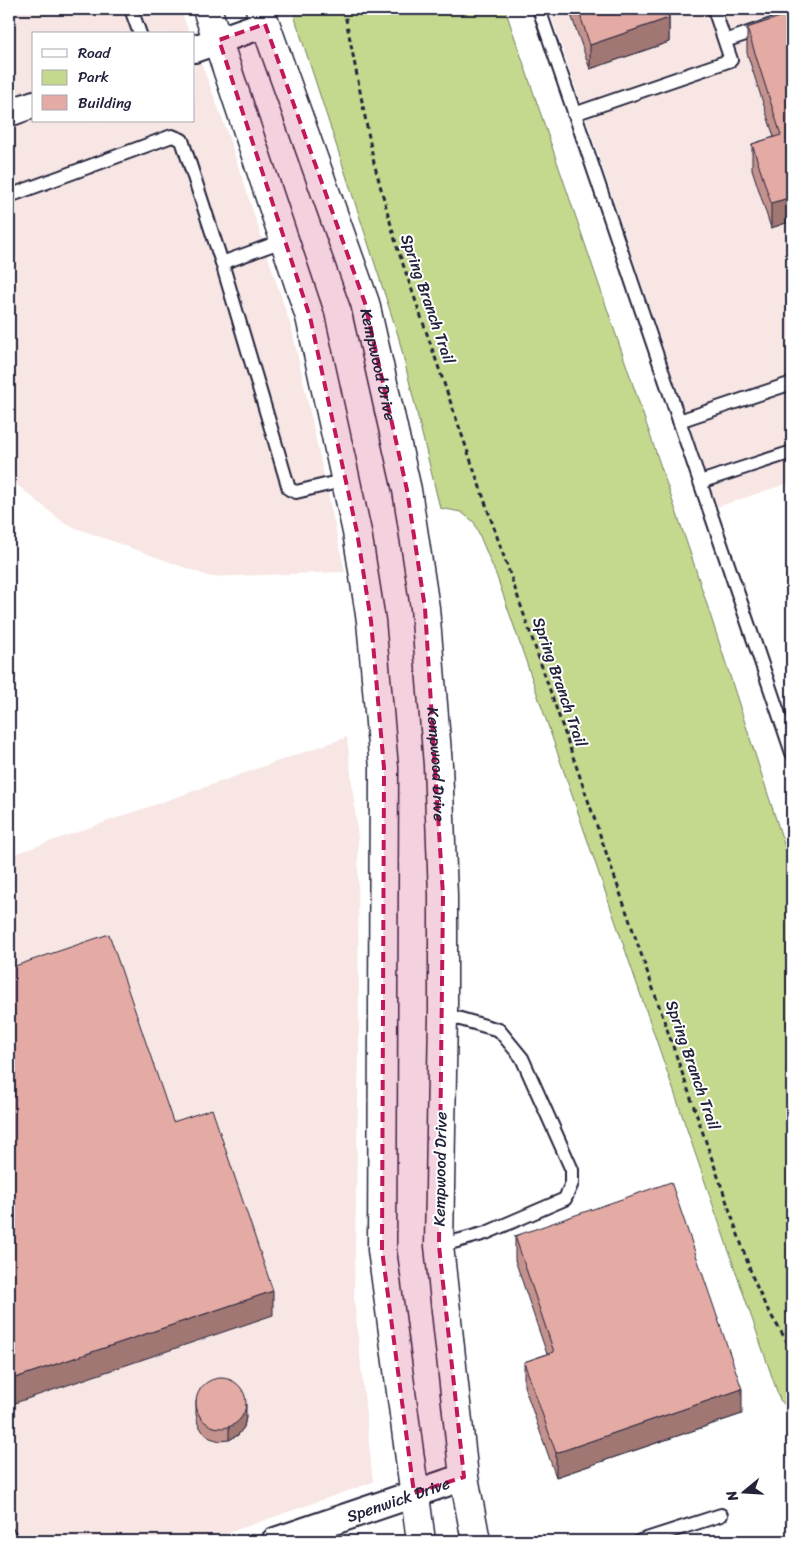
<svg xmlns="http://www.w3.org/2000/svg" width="801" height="1550" font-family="Sriracha,sans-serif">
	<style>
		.built { fill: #f7e6e4 }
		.green { fill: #c4d98e; stroke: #737e64 }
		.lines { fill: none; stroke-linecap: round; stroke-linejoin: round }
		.service-casing { stroke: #22223b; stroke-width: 16 }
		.minor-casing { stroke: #22223b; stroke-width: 30 }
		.secondary-casing { stroke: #22223b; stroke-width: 31 }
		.path { stroke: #22223b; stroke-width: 3; stroke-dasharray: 5 4; stroke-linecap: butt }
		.service { stroke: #fff; stroke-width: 12 }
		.minor { stroke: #fff; stroke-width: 26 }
		.secondary { stroke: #fff; stroke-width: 28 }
		.wall { fill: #c4928d; stroke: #22223b }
		.shaded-wall { fill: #a07773; stroke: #22223b }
		.building { fill: #e4aaa4; stroke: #22223b }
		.marked { fill: #c2185b; fill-opacity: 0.2; stroke: #c2185b; stroke-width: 4; stroke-dasharray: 10 6; stroke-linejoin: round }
		.labels { text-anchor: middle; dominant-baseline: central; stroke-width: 4; stroke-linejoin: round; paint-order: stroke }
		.street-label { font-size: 16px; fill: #22223b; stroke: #fff }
	</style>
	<rect width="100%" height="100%" fill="#fff"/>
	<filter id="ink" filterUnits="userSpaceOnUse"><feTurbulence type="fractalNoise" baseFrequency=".02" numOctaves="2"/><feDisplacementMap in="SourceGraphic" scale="10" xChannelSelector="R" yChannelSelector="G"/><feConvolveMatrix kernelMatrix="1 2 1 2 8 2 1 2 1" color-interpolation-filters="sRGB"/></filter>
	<g filter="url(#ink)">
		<!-- built -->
		<path class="built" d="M9 9H180L190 34H34V121H194V44L225 126 292 330 345 572 211 577 65 524 9 478Z
			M549 9H792V482L717 507Z
			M347 737 358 839 359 1052 354 1298 373 1482 205 1541H9V856Z"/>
		<!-- green -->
		<path class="green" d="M292 9H505L692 558 792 869V1412L780 1400 497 577 474 522 461 512 440 508 398 335Z"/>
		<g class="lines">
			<!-- service casing -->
			<g class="service-casing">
				<path id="service" d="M131 9 140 34
					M539 9 700 482 792 452
					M725 41 792 18
					M574 114 731 60 714 9
					M9 196 172 136 182 140 222 263
					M285 240 222 263 289 489 296 492 346 480
					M679 421 792 383
					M700 482 792 753
					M439 1246 486 1233 565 1199 572 1183V1170L522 1058 499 1030 443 1014
					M9 1535 11 1541
					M640 1541 721 1515"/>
			</g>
			<!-- minor casing -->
			<g class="minor-casing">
				<g id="minor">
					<path d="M194 49 265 24"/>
					<path d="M9 113 34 104"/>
					<path id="s1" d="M275 1541 464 1477"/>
				</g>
			</g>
			<!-- secondary casing -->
			<g class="secondary-casing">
				<g id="secondary">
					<path d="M207 9 310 317 357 532 371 621 384 768 382 1250 421 1541"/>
					<path id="s2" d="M260 9 365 303 407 490 425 608 438 765 443 895V1014L439 1246 464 1477 476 1541"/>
				</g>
			</g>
			<!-- path -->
			<path class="path" d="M344 9 374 163 397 247 753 1278 765 1305 792 1350"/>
			<!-- service -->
			<use href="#service" class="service"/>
			<!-- minor -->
			<use href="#minor" class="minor"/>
			<!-- secondary -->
			<use href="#secondary" class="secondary"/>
		</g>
		<!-- wall -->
		<path class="wall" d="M569 9H670V15H669V42L590 69Z
			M792 13V221L771 228 752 169V144L774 137 747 53V28Z
			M515 1236 742 1414 556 1477 524 1386V1362L547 1354 515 1260Z
			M196 1401 246 1417 244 1427 238 1435 229 1440 220 1441 210 1438 203 1432 198 1424 196 1414Z"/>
		<!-- shaded-wall -->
		<path class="shaded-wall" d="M661 9H670V15L661 18Z
			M669 18V42L590 69V45Z
			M792 197V221L771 228V203Z
			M273 1291V1315L9 1405V1380Z
			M742 1389V1414L556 1477V1453Z
			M246 1404V1417L244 1427 238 1435 229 1440V1426Z"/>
		<!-- building -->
		<path class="building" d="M578 9H666L669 18 590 45Z
			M792 13V197L771 203 752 144 781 135 747 28Z
			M109 934 173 1122 212 1109 273 1291 9 1380V968Z
			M671 1182 742 1389 556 1453 524 1362 554 1352 515 1236Z
			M196 1403a25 25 0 1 1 50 0a25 25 0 1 1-50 0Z"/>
	</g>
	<!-- marked area -->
	<path class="marked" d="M265 24 365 303 407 490 425 608 443 895 439 1246 464 1477 414 1493 382 1250 384 768 371 621 357 532 310 317 219 40Z"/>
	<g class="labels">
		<!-- street labels -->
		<g class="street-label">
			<text transform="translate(428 299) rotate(71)">Spring Branch Trail</text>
			<text stroke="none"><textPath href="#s2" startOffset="375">Kempwood Drive</textPath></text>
			<text transform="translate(560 682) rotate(71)">Spring Branch Trail</text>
			<text stroke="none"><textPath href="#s2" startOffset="780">Kempwood Drive</textPath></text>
			<text transform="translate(693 1065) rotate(71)">Spring Branch Trail</text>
			<text transform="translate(440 1169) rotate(-89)">Kempwood Drive</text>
			<text stroke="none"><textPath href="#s1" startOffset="130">Spenwick Drive</textPath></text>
		</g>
	</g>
	<!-- margin -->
	<rect width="801" height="1550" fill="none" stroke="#fff" stroke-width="30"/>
	<rect x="15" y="15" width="771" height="1520" fill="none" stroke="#22223b" stroke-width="2" filter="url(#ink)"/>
	<!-- legend -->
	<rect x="32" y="32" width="162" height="90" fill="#ffffff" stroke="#a7a7b1"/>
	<rect x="42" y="49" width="25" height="8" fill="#ffffff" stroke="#a7a7b1"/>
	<text x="78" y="58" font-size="15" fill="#22223b">Road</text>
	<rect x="42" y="70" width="25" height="15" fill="#c4d98e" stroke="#a7a7b1"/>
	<text x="78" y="82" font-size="15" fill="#22223b">Park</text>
	<rect x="42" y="95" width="25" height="15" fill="#e4aaa4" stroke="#a7a7b1"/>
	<text x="78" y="108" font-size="15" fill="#22223b">Building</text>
	<!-- north arrow -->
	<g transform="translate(744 1492) rotate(252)" stroke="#ffffff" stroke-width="4" paint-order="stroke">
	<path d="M0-4L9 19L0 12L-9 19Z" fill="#22223b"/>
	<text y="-8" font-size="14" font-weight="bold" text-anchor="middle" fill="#22223b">N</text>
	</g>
</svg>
